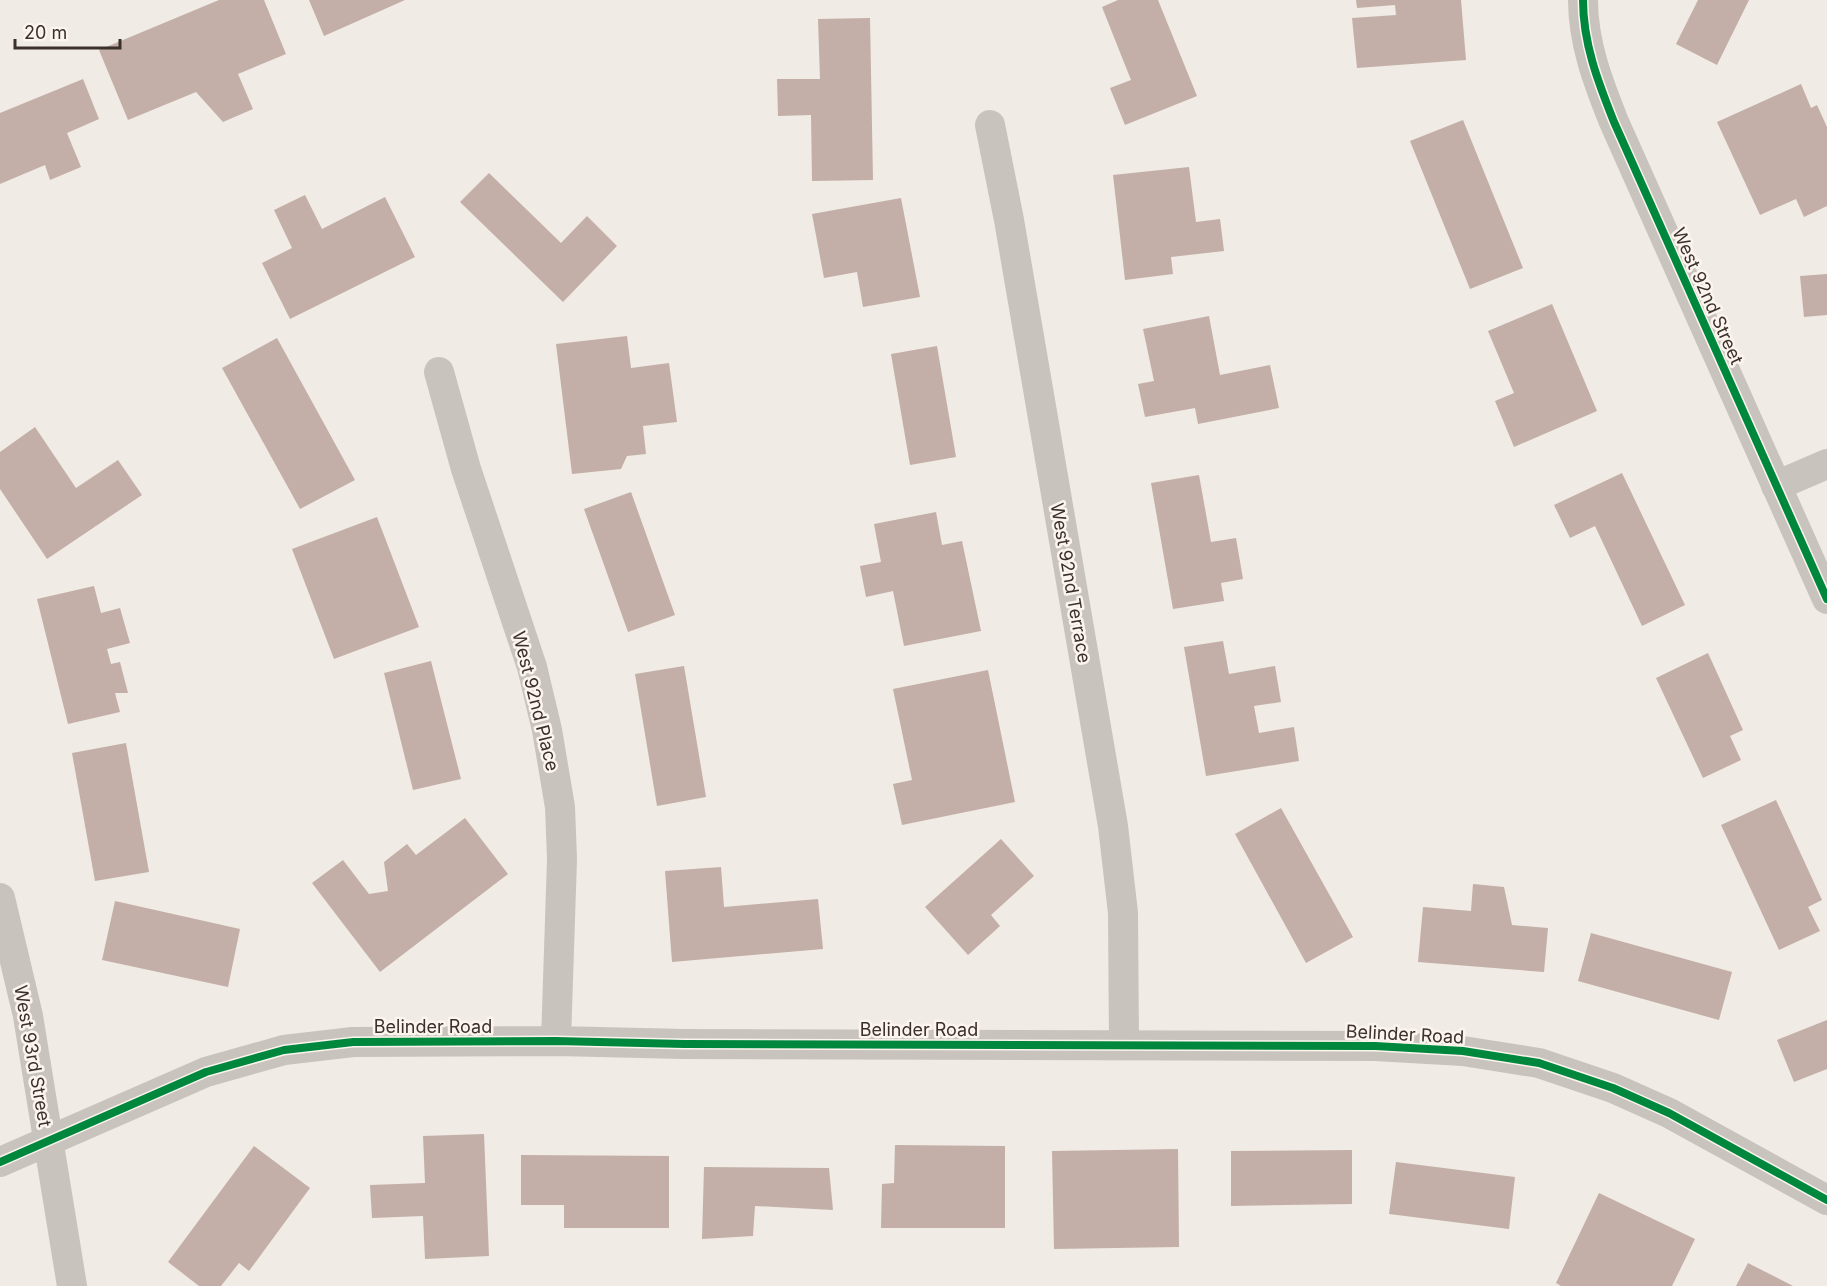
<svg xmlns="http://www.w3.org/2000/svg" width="1827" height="1286" font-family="Inter,sans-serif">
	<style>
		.building { fill: #c3afa7 }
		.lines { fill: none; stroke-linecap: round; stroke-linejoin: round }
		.street { stroke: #c9c3be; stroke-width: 30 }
		.cycleway-casing { stroke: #fbf5ee; stroke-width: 11 }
		.cycleway { stroke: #00873e; stroke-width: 8 }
		.labels { text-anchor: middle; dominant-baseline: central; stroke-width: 5; stroke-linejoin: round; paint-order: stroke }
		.street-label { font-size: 18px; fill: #3b302b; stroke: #fbf5ee }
	</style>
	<rect width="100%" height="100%" fill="#f0ebe5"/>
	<!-- building -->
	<path class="building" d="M219 0H264L286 54 238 74 253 109 223 122 196 92 128 120 99 50Z
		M309 0H405L324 36Z
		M1118 0H1158L1197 96 1125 125 1110 88 1131 80 1102 7Z
		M1356 0H1461L1466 60 1357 68 1352 18 1396 15 1395 5 1357 8Z
		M1698 0H1749L1717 65 1676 44Z
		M870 18 873 180 812 181 811 115 778 116 777 79H820L818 19Z
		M83 79 99 119 67 133 81 167 50 180 45 165 0 184V113Z
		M1801 84 1811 108 1817 105 1827 127V206L1804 217 1796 199 1760 215 1717 122Z
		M1463 120 1523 268 1470 289 1410 141Z
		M1189 167 1196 222 1220 219 1224 251 1171 257 1173 274 1125 280 1113 175Z
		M489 173 561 243 587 216 617 246 563 302 460 202Z
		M305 195 322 229 385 197 415 257 290 319 262 263 292 248 274 210Z
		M901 198 920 297 863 307 857 272 824 278 812 214Z
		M1827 274V315L1804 317 1800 276Z
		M1552 304 1597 411 1514 447 1495 401 1514 393 1488 331Z
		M1209 316 1220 375 1270 365 1279 408 1198 424 1195 408 1145 417 1138 384 1154 381 1143 329Z
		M627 336 631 368 669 363 677 422 643 426 646 454 627 456 621 469 572 474 556 344Z
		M277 338 355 480 300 509 222 368Z
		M937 346 956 457 910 465 891 354Z
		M35 427 76 488 118 460 142 495 47 559 0 489V452Z
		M1622 473 1685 605 1642 626 1595 526 1570 538 1554 505Z
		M1199 475 1211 542 1236 538 1243 579 1221 583 1224 601 1173 609 1151 483Z
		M631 492 675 615 628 632 584 509Z
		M936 512 942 545 962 541 981 631 904 646 893 591 866 597 860 566 881 562 874 524Z
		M377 517 419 627 334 659 292 549Z
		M94 586 101 613 120 608 130 643 107 649 111 664 120 662 128 693H115L120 712 68 724 37 599Z
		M1223 641 1229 674 1275 666 1281 702 1254 706 1259 733 1294 727 1299 761 1206 776 1184 647Z
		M1708 653 1743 730 1730 736 1741 760 1703 778 1656 678Z
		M431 661 461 779 413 790 384 673Z
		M684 666 706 797 657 806 635 674Z
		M988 670 1015 802 902 825 893 784 912 780 893 689Z
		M126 743 149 872 95 881 72 753Z
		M1776 800 1822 900 1808 907 1820 931 1779 950 1721 825Z
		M1281 808 1353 937 1306 963 1235 834Z
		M465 818 508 874 380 972 312 883 343 860 369 894 388 891 384 862 407 844 416 855Z
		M1001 839 1034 876 991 915 1000 926 968 955 925 907Z
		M721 867 724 907 818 899 823 949 672 962 665 871Z
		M1473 884 1504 887 1512 925 1548 928 1544 972 1418 962 1423 907 1471 911Z
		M115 901 240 929 228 987 102 960Z
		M1591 933 1732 972 1719 1020 1578 981Z
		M1827 1020V1069L1794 1082 1777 1040Z
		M484 1134 489 1256 425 1259 423 1216 372 1218 370 1185 425 1183 423 1136Z
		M895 1145 1005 1146V1228H881L882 1184 894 1183Z
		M254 1146 310 1188 249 1271 239 1263 221 1286H199L168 1262Z
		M1178 1149 1179 1247 1054 1249 1052 1151Z
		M1352 1150V1204L1231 1206V1151Z
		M521 1155 669 1156V1228H564V1205H521Z
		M1396 1162 1515 1177 1509 1229 1389 1214Z
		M704 1167 829 1168 833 1210 755 1206 753 1236 702 1239Z
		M1599 1193 1695 1239 1672 1286H1561L1556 1283Z
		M1748 1263 1793 1286H1736Z"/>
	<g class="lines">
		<!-- street -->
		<path class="street" d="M1583 0C1583 43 1598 82 1614 122L1827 599
			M990 125 1009 220 1113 826 1123 913 1124 1045
			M439 372 466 469 532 667 547 730 560 807 562 859 556 1041
			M1776 486 1827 464
			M0 898 28 1016 72 1286
			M0 1162 206 1072 284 1050 353 1042 556 1041 684 1044 1375 1046 1463 1051 1539 1063 1613 1088 1669 1113 1827 1200"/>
		<!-- cycleway casing -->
		<g class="cycleway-casing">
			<path id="cycleway" d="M1583 0C1583 43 1598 82 1614 122L1827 599
				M0 1162 206 1072 284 1050 353 1042 556 1041 684 1044 1375 1046 1463 1051 1539 1063 1613 1088 1669 1113 1827 1200"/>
		</g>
		<!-- cycleway -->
		<use href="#cycleway" class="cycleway"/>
	</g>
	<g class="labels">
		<!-- street labels -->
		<g class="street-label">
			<text transform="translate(1708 296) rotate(66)">West 92nd Street</text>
			<text transform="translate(1071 583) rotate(80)">West 92nd Terrace</text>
			<text transform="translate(536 701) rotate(76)">West 92nd Place</text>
			<text x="433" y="1026">Belinder Road</text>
			<text x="919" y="1029">Belinder Road</text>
			<text transform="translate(1405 1034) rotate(3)">Belinder Road</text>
			<text transform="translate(33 1056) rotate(80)">West 93rd Street</text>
		</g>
	</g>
	<!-- scale -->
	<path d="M15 39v9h105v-9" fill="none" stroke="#3b302b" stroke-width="3"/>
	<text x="24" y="39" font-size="18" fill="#3b302b" stroke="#fbf5ee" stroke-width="4.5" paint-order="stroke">20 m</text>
</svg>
